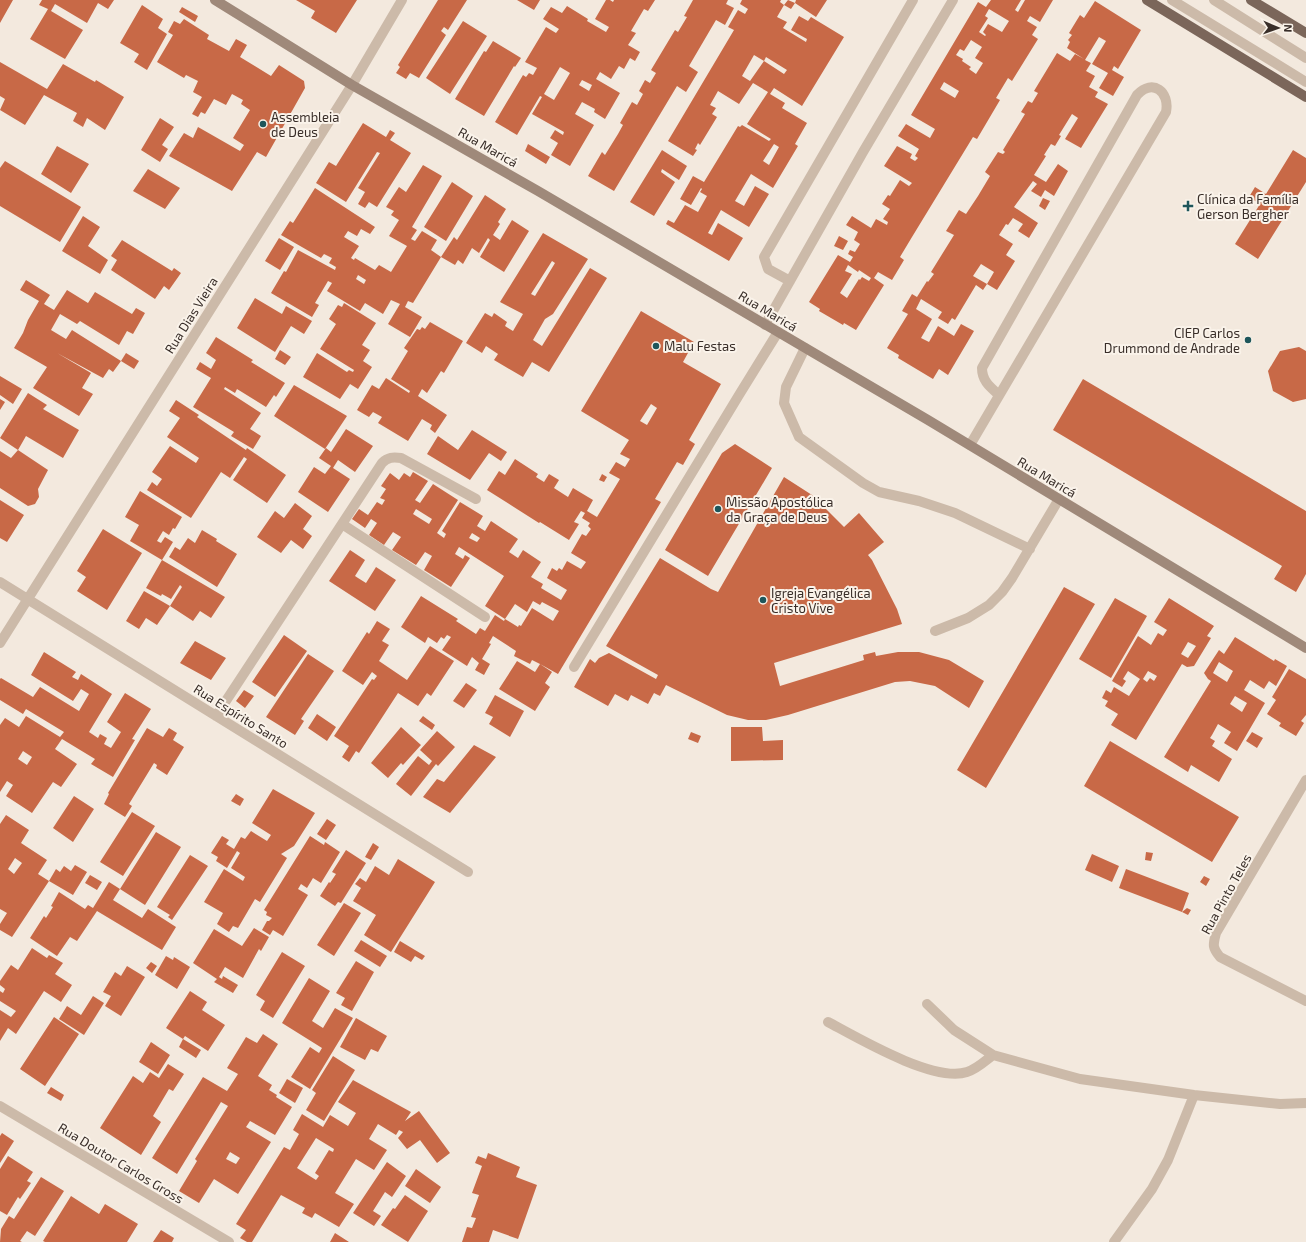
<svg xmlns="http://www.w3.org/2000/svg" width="1306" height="1242" font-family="'Exo 2',sans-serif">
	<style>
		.building { fill: #c86947; fill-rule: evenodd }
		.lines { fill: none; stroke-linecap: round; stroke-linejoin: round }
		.lane { stroke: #ccbaa9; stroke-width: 10 }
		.street { stroke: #ccbaa9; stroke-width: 10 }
		.secondary { stroke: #9f897a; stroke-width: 10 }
		.primary { stroke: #7b665a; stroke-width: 10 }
		.poi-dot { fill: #1e565b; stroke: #faf3ea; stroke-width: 1.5 }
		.labels { text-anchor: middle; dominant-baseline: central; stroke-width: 4; stroke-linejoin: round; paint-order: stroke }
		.poi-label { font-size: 13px; fill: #392e29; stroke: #faf3ea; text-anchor: start }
		.street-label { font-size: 13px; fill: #392e29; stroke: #faf3ea }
	</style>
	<rect width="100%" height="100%" fill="#f3e9de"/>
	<!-- building -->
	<path class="building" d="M0 0H13L0 23Z
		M42 0H114L108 9 98 3 87 23 55 4 51 11 83 30 65 59 30 39 48 9 39 5Z
		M296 0H357L336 33 311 18 315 11Z
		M438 0H467L448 30 444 27 441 31 446 35 419 78 410 73 406 79 396 73 400 67 398 65Z
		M517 0H540L534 10Z
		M606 0H610L613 2 614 0H655L648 11 644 9 631 31 636 33 628 45 640 52 635 61 630 58 624 69 619 66 611 79 600 72 596 79 620 93 605 119 594 112 595 109 582 102 575 114 594 125 570 166 551 155 558 143 550 138 555 130 563 135 564 132 532 114 542 97 540 96 517 135 495 122 523 75 526 77 529 73 533 75 537 68 525 62 546 27 556 33 559 29 543 19 551 7 562 13 567 6 588 19 587 21 606 32 609 27 595 19ZM560 67 570 73 554 100 544 94ZM582 80 592 85 589 91 579 85Z
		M693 0H728L726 4 734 8 725 25 716 20 689 66 698 72 686 92 677 86 614 191 588 176 602 152 605 155 618 134 623 125 620 123 632 102 637 105 643 94 639 91 645 80 650 83 656 73 651 70 675 30 678 32 687 17 684 16Z
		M742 0H781L780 2 784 5 777 17 787 22 783 28 806 42 807 39 791 30 799 16 808 21 811 17 844 37 802 106 774 88 770 94 785 103 782 108 807 123 795 144 798 146 773 188 751 174 735 201 744 206 755 186 769 194 749 227 721 210 708 233 712 235 718 223 743 238 729 261 666 224 668 220 674 223 685 205 698 212 707 196 700 192 702 189 701 188 691 205 680 199 693 176 704 182 738 126 740 127 742 125 769 141 771 139 747 124 768 92 753 83 739 104 718 91 710 105 716 108 712 114 717 117 700 145 698 143 695 149 697 150 693 156 668 141 734 30 728 27 738 10 745 14 748 9 740 4ZM754 55 764 61 766 57 787 70 784 74 764 61 750 81 742 76ZM774 144 779 147 769 165 763 161Z
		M788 0 795 3 791 9 784 5Z
		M796 0H827L816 17 795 3Z
		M991 0H1021L1015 10 1018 12 1025 0H1053L1040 22 1030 16 1027 21 1037 27 1032 35 1038 39 1012 81 1008 78 996 98 1000 100 977 139 973 137 912 237 900 257 904 260 892 280 878 272 874 278 884 285 856 330 844 323 843 325 819 311 820 309 809 302 838 255 850 262 853 257 848 254 850 250 855 252 860 244 854 240 858 232 846 225 852 216 871 228 876 219 887 225 888 222 883 219 890 209 882 204 888 195 890 196 900 180 909 186 912 183 884 166 897 146 912 154 910 158 915 161 918 158 915 156 919 149 898 136 906 124 930 138 935 129 911 115 978 2 986 7ZM989 9 1009 21 1002 32 988 24 983 32 986 35 985 36 979 32 988 18 985 16ZM971 40 982 47 975 58 983 63 976 74 969 69 971 67 962 61 963 59 956 55 960 49 964 51ZM944 82 959 91 955 98 940 89ZM848 265 858 272 859 270 871 278 869 281 862 277 860 280 859 279 847 298 840 293 852 274 845 271Z
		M1095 1 1141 30 1118 69 1114 66 1112 70 1124 77 1113 96 1099 88 1108 73 1092 64 1106 41 1099 37 1085 60 1091 63 1086 71 1095 76 1089 87 1098 92 1095 97 1108 104 1081 148 1065 139 1078 118 1072 114 1059 135 1061 136 1055 146 1051 144 1044 155 1046 156 1034 175 1046 182 1058 164 1068 171 1054 196 1045 190 1041 197 1031 191 1037 184 1033 181 1014 207 1038 223 1029 238 1018 231 1023 224 1013 218 1008 225 1006 224 999 235 1013 244 1006 255 1015 261 997 290 987 284 994 272 981 264 973 276 987 284 983 290 976 285 955 320 952 318 948 324 938 318 942 312 921 299 916 309 932 319 921 338 929 342 938 326 954 336 961 324 974 331 948 375 939 369 933 379 898 358 899 355 887 348 908 314 902 311 912 294 917 297 927 281 928 282 934 274 931 272 954 235 946 231 959 210 966 214 978 196 990 176 985 172 998 152 1003 154 1005 152 1003 150 1025 114 1021 112 1028 101 1032 103 1038 93 1034 91 1057 53 1070 61 1075 54 1084 59 1067 48 1070 42 1068 40 1072 35 1069 33 1080 15 1084 18Z
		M142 5 163 19 158 28 167 34 147 70 134 62 139 54 120 43Z
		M182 7 198 16 195 22 179 12Z
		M184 19 209 35 207 39 229 51 236 39 247 45 240 57 271 76 279 65 304 81 305 88 266 157 257 152 232 191 169 156 184 133 193 138 198 127 240 151 244 145 233 138 250 110 241 104 243 100 232 94 226 105 214 99 205 114 201 112 198 117 192 114 202 97 193 92 198 81 186 75 184 78 157 62 173 35 168 32 174 21 180 24Z
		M463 21 487 36 450 94 426 78Z
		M493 41 521 58 515 67 514 66 484 116 455 99 484 51 486 52Z
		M0 62 47 89 63 64 95 82 96 80 124 97 105 130 87 118 83 127 73 121 77 113 44 95 25 125 0 110 5 99 0 96Z
		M160 118 174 127 162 145 168 149 160 162 141 150Z
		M363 123 386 137 390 130 395 133 390 140 411 153 377 207 369 202 365 208 358 204 365 192 358 188 380 153 377 152 346 202 316 183 329 162 336 166Z
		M528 144 550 157 546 164 525 151Z
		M57 146 89 164 71 193 41 174Z
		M662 150 687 166 679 180 662 169 661 172 675 182 654 216 630 202Z
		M1293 150 1306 158V182L1258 259 1235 244 1260 204 1249 197 1255 187 1266 194Z
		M5 161 81 207 60 242 0 206V168Z
		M423 165 442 176 412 227 417 230 411 239 415 241 422 231 437 240 431 250 441 257 454 237 457 240 485 195 506 209 498 222 500 224 493 235 500 240 512 220 529 231 504 272 480 257 490 240 488 238 479 253 472 248 463 264 458 260 455 265 441 257 413 303 408 301 405 307 422 317 410 337 388 324 400 304 391 300 383 314 365 303 360 311 327 291 332 283 328 281 315 303 319 305 312 317 271 293 284 271 286 272 298 250 335 270 336 267 329 263 332 258 324 254 321 258 281 235 290 221 293 223 315 188 375 227 370 234 361 229 357 236 348 231 344 237 359 246 351 258 354 260 355 258 375 270 379 265 391 272 407 246 389 236 399 220 391 215 394 211 386 207 399 187 406 192ZM358 275 366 280 364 284 356 279Z
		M148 169 180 188 165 209 133 191Z
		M452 182 473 196 446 241 424 227Z
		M1043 198 1050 201 1045 210 1039 206Z
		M83 216 100 227 88 246 108 260 100 274 62 251Z
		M543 233 588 259 553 314 545 319 533 340 542 346 590 268 607 278 549 372 532 362 523 377 494 360 498 354 486 346 482 353 466 343 485 313 492 317 494 313 507 322 505 326 513 331 523 314 500 302ZM552 261 555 263 535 296 531 294Z
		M839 236 848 241 843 250 834 246Z
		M279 238 294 247 280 270 265 261Z
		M122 240 172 271 174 268 181 273 169 290 164 286 155 299 111 270 117 260 111 256Z
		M26 280 50 295 44 304 54 310 67 290 88 303 95 292 132 314 136 308 145 313 133 334 127 331 119 345 80 321 77 324 60 314 51 330 66 339 72 330 121 361 113 372 109 369 103 378 57 353 91 373 82 388 93 394 79 416 33 388 47 367 14 348 23 333 28 320 39 301 20 290Z
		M255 298 282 314 286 306 312 321 304 334 291 326 275 352 237 328Z
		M344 303 376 323 362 345 370 350 363 361 372 367 358 389 350 384 340 399 303 377 317 353 347 372 349 370 353 372 354 370 320 349 336 324 329 319 338 305 342 307Z
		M641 311 694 342 683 362 721 384 689 440 695 444 683 465 677 462 655 499 661 502 558 674 540 664 552 672 545 683 550 687 535 711 499 689 517 661 535 672 540 664 532 660 530 664 514 656 516 651 493 636 489 643 491 644 482 659 490 664 484 675 475 670 479 663 472 657 467 666 442 650 451 637 447 635 444 639 441 637 437 643 428 637 425 643 401 627 421 596 458 619 456 621 476 634 480 628 485 631 495 615 504 621 505 619 518 627 519 625 521 626 532 608 553 621 559 611 542 602 540 605 533 601 527 612 515 604 505 619 485 606 504 576 459 547 455 554 463 559 465 555 470 558 451 587 424 570 432 556 425 552 416 565 392 550 401 537 393 532 384 545 369 535 377 523 371 519 365 528 352 519 359 509 368 515 377 502 382 505 385 500 380 498 386 489 381 486 390 473 399 480 404 473 410 477 413 472 428 481 415 500 420 503 433 484 458 500 437 533 444 538 446 534 442 531 460 502 483 516 477 526 485 531 491 521 518 539 509 552 518 558 523 550 541 562 531 577 543 584 541 588 561 600 567 590 547 578 552 568 557 571 559 568 562 570 567 561 581 569 586 562 571 553 582 534 586 536 591 529 588 526 590 523 582 518 585 513 581 511 574 522 579 524 569 540 540 522 539 523 487 490 499 471 505 475 515 459 538 474 536 477 544 482 549 474 559 480 554 488 568 497 573 488 593 500 587 511 597 517 620 479 609 473 616 462 625 467 630 459 620 454 629 440 581 411ZM651 404 657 408 647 425 640 421ZM416 509 432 519 429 524 413 514ZM472 533 480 538 477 542 469 538Z
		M430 322 463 341 444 373 441 371 427 393 422 389 418 396 447 415 435 433 430 429 432 425 422 419 408 441 378 423 382 417 373 412 369 417 357 410 372 385 379 389 386 378 409 393 410 391 391 379 408 351 404 348 417 329 420 330 422 327 425 329Z
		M216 337 253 360 251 362 285 383 276 397 274 395 266 407 237 389 235 393 225 387 224 389 261 413 250 429 261 436 253 449 231 436 234 432 193 407 211 378 196 369 200 362 211 369 216 360 206 353Z
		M1299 347 1306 351V399L1293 402 1273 391 1268 371 1280 351Z
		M280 350 291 357 285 365 275 359Z
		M126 353 139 361 134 369 121 361Z
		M0 376 22 389 13 404 0 395Z
		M1083 379 1306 511V574L1296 592 1274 579 1282 566 1053 430Z
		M294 385 347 416 325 449 274 416Z
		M28 393 47 405 43 409 79 430 63 458 26 436 18 450 48 470 38 489 39 497 35 504 28 506 0 488V451L11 458 18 450 0 438Z
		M0 399 5 402 0 410Z
		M176 400 199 415 197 417 246 450 247 448 286 475 267 503 233 480 247 459 244 457 230 478 221 472 191 518 147 490 152 482 157 486 162 479 152 472 170 446 196 463 199 458 167 437 180 418 169 411Z
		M346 429 373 446 355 472 338 460 333 468 350 479 328 512 298 492 314 467 325 474 331 466 319 458 326 448 331 452Z
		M472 430 507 452 501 461 489 453 470 480 427 454 438 436 458 450Z
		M735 444 772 468 708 576 665 550 722 453Z
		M602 474 607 477 604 482 599 480Z
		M784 477 812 495 844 527 859 513 884 542 868 555 872 560 897 609 902 624 774 663 780 686 864 660 863 655 875 652 876 656 898 652H919L949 660 984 681 969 708 935 686 910 681 895 682 788 715 766 720H748L727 715 666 685 660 696 654 693 648 704 631 695 628 701 615 694 608 706 574 687 590 659 595 663 599 658 609 653 656 679 658 675 606 646 660 558 711 589 718 592Z
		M140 491 182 517 175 529 173 528 169 535 163 531 157 541 161 543 165 537 173 542 162 560 130 541 139 525 125 517Z
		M0 500 24 515 7 542 0 538Z
		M295 503 312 516 303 529 312 536 303 549 291 540 281 553 257 537 275 511 284 518Z
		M103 529 142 553 107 610 77 591 86 577 77 571Z
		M202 530 217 539 216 541 237 554 217 587 169 557 175 547 180 550 188 538 195 543Z
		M350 550 365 560 355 576 358 578 366 583 376 567 396 580 375 611 329 581Z
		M162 560 225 597 211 618 200 611 193 621 170 606 182 587 180 585 171 599 162 594 161 596 146 588Z
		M1064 587 1095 604 986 788 957 770Z
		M144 591 170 606 157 625 146 618 139 629 126 621Z
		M1115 598 1147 616 1111 678 1079 659Z
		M1169 598 1214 626 1207 636 1211 638 1194 666 1187 667 1182 664 1136 740 1111 725 1118 714 1105 706 1108 701 1102 698 1106 690 1111 693 1114 687 1129 696 1140 679 1128 671 1123 679 1126 681 1122 687 1112 681 1138 636 1151 645 1158 633 1163 636 1167 630 1154 622ZM1188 642 1196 646 1188 658 1181 654ZM1148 671 1157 676 1154 681 1150 678 1147 682 1143 679Z
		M377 621 390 629 382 641 389 645 379 661 407 680 430 646 454 661 431 696 427 693 418 706 398 693 359 753 356 751 349 762 342 757 349 746 334 736 372 679 374 680 377 676 372 672 363 685 342 671 367 632 369 634Z
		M284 635 307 651 275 697 252 682Z
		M1235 637 1274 661 1275 659 1287 666 1276 686 1269 681 1264 689 1250 680 1244 690 1265 703 1237 751 1224 743 1231 732 1218 724 1212 735 1210 738 1215 741 1212 746 1232 759 1219 782 1191 765 1188 772 1164 757 1211 681 1208 679 1204 673 1219 650 1224 654ZM1219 662 1233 671 1227 682 1213 673ZM1235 696 1247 703 1242 712 1230 704Z
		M195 641 226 658 211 680 180 663Z
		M44 652 76 672 72 677 78 680 81 674 112 694 89 732 98 738 100 734 107 738 104 744 111 748 121 732 107 722 125 693 151 709 132 739 135 740 113 777 91 764 95 759 62 739 55 749 77 764 61 787 53 782 32 813 6 796 13 785 7 781 0 792V725L5 718 19 727 26 716 60 737 64 732 26 709 23 714 0 700V679L1 678 33 697 40 687 79 711 89 694 81 689 73 701 31 675ZM23 751 32 757 27 765 18 759Z
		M308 654 334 671 301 719 304 721 295 735 266 717Z
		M1289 669 1306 679V715L1301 721 1304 723 1296 736 1279 726 1281 723 1267 714 1276 700 1272 697Z
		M466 683 477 690 464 708 453 701Z
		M244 690 254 696 245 708 236 701Z
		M495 695 524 711 510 737 489 724 493 717 485 713Z
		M317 714 336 727 327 741 308 728Z
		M423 716 435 725 432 730 419 721Z
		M401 727 421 745 403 765 401 763 388 778 371 763Z
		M731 727H762L763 741 783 740V760L731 761Z
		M147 728 163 737 169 728 177 733 173 740 184 747 167 775 156 768 157 765 154 763 129 804 132 806 125 817 104 804 109 794 108 793Z
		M437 731 455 747 438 766 436 764 411 796 396 784 418 756 429 765 432 761 420 750Z
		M691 732 701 736 698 743 688 739Z
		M1252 732 1263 738 1257 748 1246 741Z
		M1110 741 1239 817 1212 862 1084 786Z
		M474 745 496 757 450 813 423 797 437 779 444 782Z
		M273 789 315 813 294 846 281 854 287 858 260 902 255 899 238 928 233 926 229 932 217 924 223 913 204 902 224 869 243 881 245 877 231 868 240 853 237 851 227 868 216 861 218 857 211 853 222 836 229 840 226 844 234 849 241 837 245 839 251 831 267 841 271 835 252 823Z
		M236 794 244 799 240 806 231 801Z
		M74 796 94 809 73 842 53 828Z
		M132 812 155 826 123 876 100 862Z
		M6 815 29 830 21 843 47 860 38 874 49 881 12 937 0 930V924L7 913 0 909V824ZM15 858 22 863 14 874 8 869Z
		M327 819 336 825 326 840 317 834Z
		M156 832 181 847 145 905 120 889Z
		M310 836 324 845 325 842 340 852 321 883 313 878 307 888 301 884 298 889 308 895 283 936 273 930 270 935 262 930 267 921H269L272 918 266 915 267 912 264 910Z
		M373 843 379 847 371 860 365 857Z
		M346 850 366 863 341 903 338 902 335 906 320 896 329 882 330 883 336 874 332 872Z
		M1146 852 1153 853 1151 861 1145 860Z
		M1092 854 1119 866 1112 882 1085 870Z
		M190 855 208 866 172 920 168 917 170 915 157 907Z
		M398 859 435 882 391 952 364 935 376 915 353 901 361 888 355 884 360 878 366 882 375 866 389 875Z
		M75 865 87 872 73 895 49 881 56 869 60 872 64 866 71 871Z
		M1126 869 1189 893 1182 912 1187 908 1191 910 1188 915 1182 912 1119 888Z
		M90 875 102 882 97 890 85 883Z
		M1204 876 1210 879 1206 886 1200 882Z
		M109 882 120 889 113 900 142 918 148 909 176 927 162 950 97 911 77 941 70 937 57 956 30 938 44 916 46 918 53 907 51 906 59 892 85 909 88 905 93 908Z
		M344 903 361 913 334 956 317 945Z
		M254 928 269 937 261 951 259 949 243 978 225 967 219 977 222 979 223 976 238 985 233 993 214 982 217 979 193 963 214 929 242 946Z
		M361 940 387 956 380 967 354 951Z
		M400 941 425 956 422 960 415 956 411 962 394 952Z
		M32 948 47 958 49 955 63 963 55 974 72 985 61 1002 44 991 16 1034 8 1028 0 1041V1010L11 1017 16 1011 0 1001V991L3 993 5 989 0 985V981L11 965 18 970Z
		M282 952 305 966 273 1018 260 1010 265 1001 256 995Z
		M166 956 173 960 174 957 190 967 177 989 155 975Z
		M356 961 374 972 352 1011 341 1005 345 998 336 993Z
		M151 962 157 966 152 973 146 968Z
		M127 966 145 977 121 1016 105 1006 111 996 103 992 115 972 121 976Z
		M309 978 330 991 312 1021 323 1028 335 1008 353 1018 310 1089 291 1077 310 1047 319 1053 322 1048 282 1023Z
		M190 991 207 1002 202 1010 225 1025 208 1051 185 1036 183 1039 166 1028Z
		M93 996 104 1003 84 1035 59 1019 67 1006 81 1015Z
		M54 1017 79 1034 45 1086 20 1069Z
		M356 1018 387 1036 378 1052 371 1049 365 1060 340 1047Z
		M263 1034 278 1044 258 1076 272 1085 269 1090 277 1095 276 1097 292 1107 275 1135 250 1121 246 1127 271 1142 238 1194 214 1179 199 1203 179 1191 197 1161 195 1159 228 1106 221 1102 177 1174 152 1158 203 1077 227 1091 238 1074 227 1068 246 1037 257 1043ZM230 1152 240 1158 236 1164 226 1159Z
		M183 1039 201 1050 196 1058 179 1047Z
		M151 1042 170 1055 158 1074 139 1062Z
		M333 1056 355 1070 324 1121 306 1110 316 1093 312 1090Z
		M168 1064 184 1074 173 1091 169 1089 153 1116 161 1122 141 1155 100 1128 133 1076 143 1083 150 1072 159 1078Z
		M287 1079 303 1088 295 1103 279 1093Z
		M353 1080 411 1112 405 1121 419 1111 450 1153 437 1163 420 1140 407 1149 398 1138 403 1132 399 1130 396 1135 378 1124 369 1139 387 1150 374 1170 356 1159 335 1193 354 1204 339 1227 315 1213 312 1218 302 1213 305 1208 281 1195 252 1242H247L240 1238 246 1230 236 1224 284 1147 290 1150 299 1134 293 1130 302 1114 323 1127 330 1115 348 1126 356 1113 338 1102ZM316 1138 334 1149 333 1152 329 1150 315 1173 319 1176 316 1180 297 1168Z
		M51 1087 64 1095 61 1101 47 1093Z
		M2 1133 14 1141 0 1163V1136Z
		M488 1153 520 1167 516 1177 537 1185 518 1239 493 1230 489 1242H462L467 1227 472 1228 476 1218 471 1217 479 1195 472 1193 482 1166 475 1163 478 1156 486 1159Z
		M8 1156 33 1172 27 1181 31 1183 20 1199 18 1197 7 1215 0 1211V1169Z
		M387 1162 406 1176 392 1197 385 1192 373 1211 381 1216 374 1226 353 1213Z
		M416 1169 441 1187 430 1203 405 1186Z
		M41 1177 64 1191 35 1236 27 1231 20 1241 22 1242H0L1 1229 9 1216 14 1219Z
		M405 1195 428 1211 408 1242 381 1225 393 1208 395 1209Z
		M71 1196 99 1214 105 1204 138 1224 127 1242H45L43 1241Z
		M161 1230 174 1238 172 1242H153Z
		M335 1233 349 1242H330Z"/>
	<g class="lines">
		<!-- lane -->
		<path class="lane" d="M1172 0 1306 82
			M1214 0 1306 58
			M790 281 768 269 764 257 913 0
			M765 325 863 152 953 0
			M805 348 786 387 784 403 799 437 863 483 879 492 919 501 955 513 1030 549
			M970 445C1035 334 1100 223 1166 112 1170 92 1153 78 1137 95L982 368C982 381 990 387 999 395
			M935 631 968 618 989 605 1002 592 1012 578 1059 499"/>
		<!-- street -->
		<path class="street" d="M342 524 485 617
			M0 582 468 872
			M0 643 352 85 402 0
			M574 667 739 395 778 332
			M216 716 382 463C388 457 393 457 401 458L476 499
			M1306 780 1216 933C1213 945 1212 947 1220 957L1306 1001
			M927 1004 954 1030 993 1055 1080 1079 1194 1095 1280 1104 1306 1103
			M828 1022C858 1038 934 1083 967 1072 977 1069 985 1061 993 1055
			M0 1106 229 1242
			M1114 1242 1152 1189 1168 1160 1194 1095"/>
		<!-- secondary -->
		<path class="secondary" d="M215 0 352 85 538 191 928 420 1306 648"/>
		<!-- primary -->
		<path class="primary" d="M1147 0 1306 97
			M1251 0 1306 33"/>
	</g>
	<!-- markers -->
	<g class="poi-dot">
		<circle cx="263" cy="124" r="4"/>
		<path d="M1186 200h4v4h4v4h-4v4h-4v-4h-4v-4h4z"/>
		<circle cx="1248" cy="340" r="4"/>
		<circle cx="656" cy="346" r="4"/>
		<circle cx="718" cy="509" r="4"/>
		<circle cx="763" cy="600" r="4"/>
	</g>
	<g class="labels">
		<!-- poi labels -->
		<g class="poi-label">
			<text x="271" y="117">Assembleia<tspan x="271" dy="15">de Deus</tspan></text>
			<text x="1197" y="199">Clínica da Família<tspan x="1197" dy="15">Gerson Bergher</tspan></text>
			<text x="1240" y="333" text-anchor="end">CIEP Carlos<tspan x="1240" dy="15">Drummond de Andrade</tspan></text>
			<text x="664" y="346">Malu Festas</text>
			<text x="726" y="502">Missão Apostólica<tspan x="726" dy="15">da Graça de Deus</tspan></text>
			<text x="771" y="593">Igreja Evangélica<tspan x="771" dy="15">Cristo Vive</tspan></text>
		</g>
		<!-- street labels -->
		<g class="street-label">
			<text transform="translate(488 147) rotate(30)">Rua Maricá</text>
			<text transform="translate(768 311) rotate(31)">Rua Maricá</text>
			<text transform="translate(191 315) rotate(-58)">Rua Dias Vieira</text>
			<text transform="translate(1047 477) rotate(31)">Rua Maricá</text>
			<text transform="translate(241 716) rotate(32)">Rua Espírito Santo</text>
			<text transform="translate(1226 894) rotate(-61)">Rua Pinto Teles</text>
			<text transform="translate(121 1163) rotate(31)">Rua Doutor Carlos Gross</text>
		</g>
	</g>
	<!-- north arrow -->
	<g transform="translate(1278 28) rotate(92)" stroke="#faf3ea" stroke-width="3" paint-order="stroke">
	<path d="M0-3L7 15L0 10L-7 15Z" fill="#392e29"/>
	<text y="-6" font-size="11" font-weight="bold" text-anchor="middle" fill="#392e29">N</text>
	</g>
</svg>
